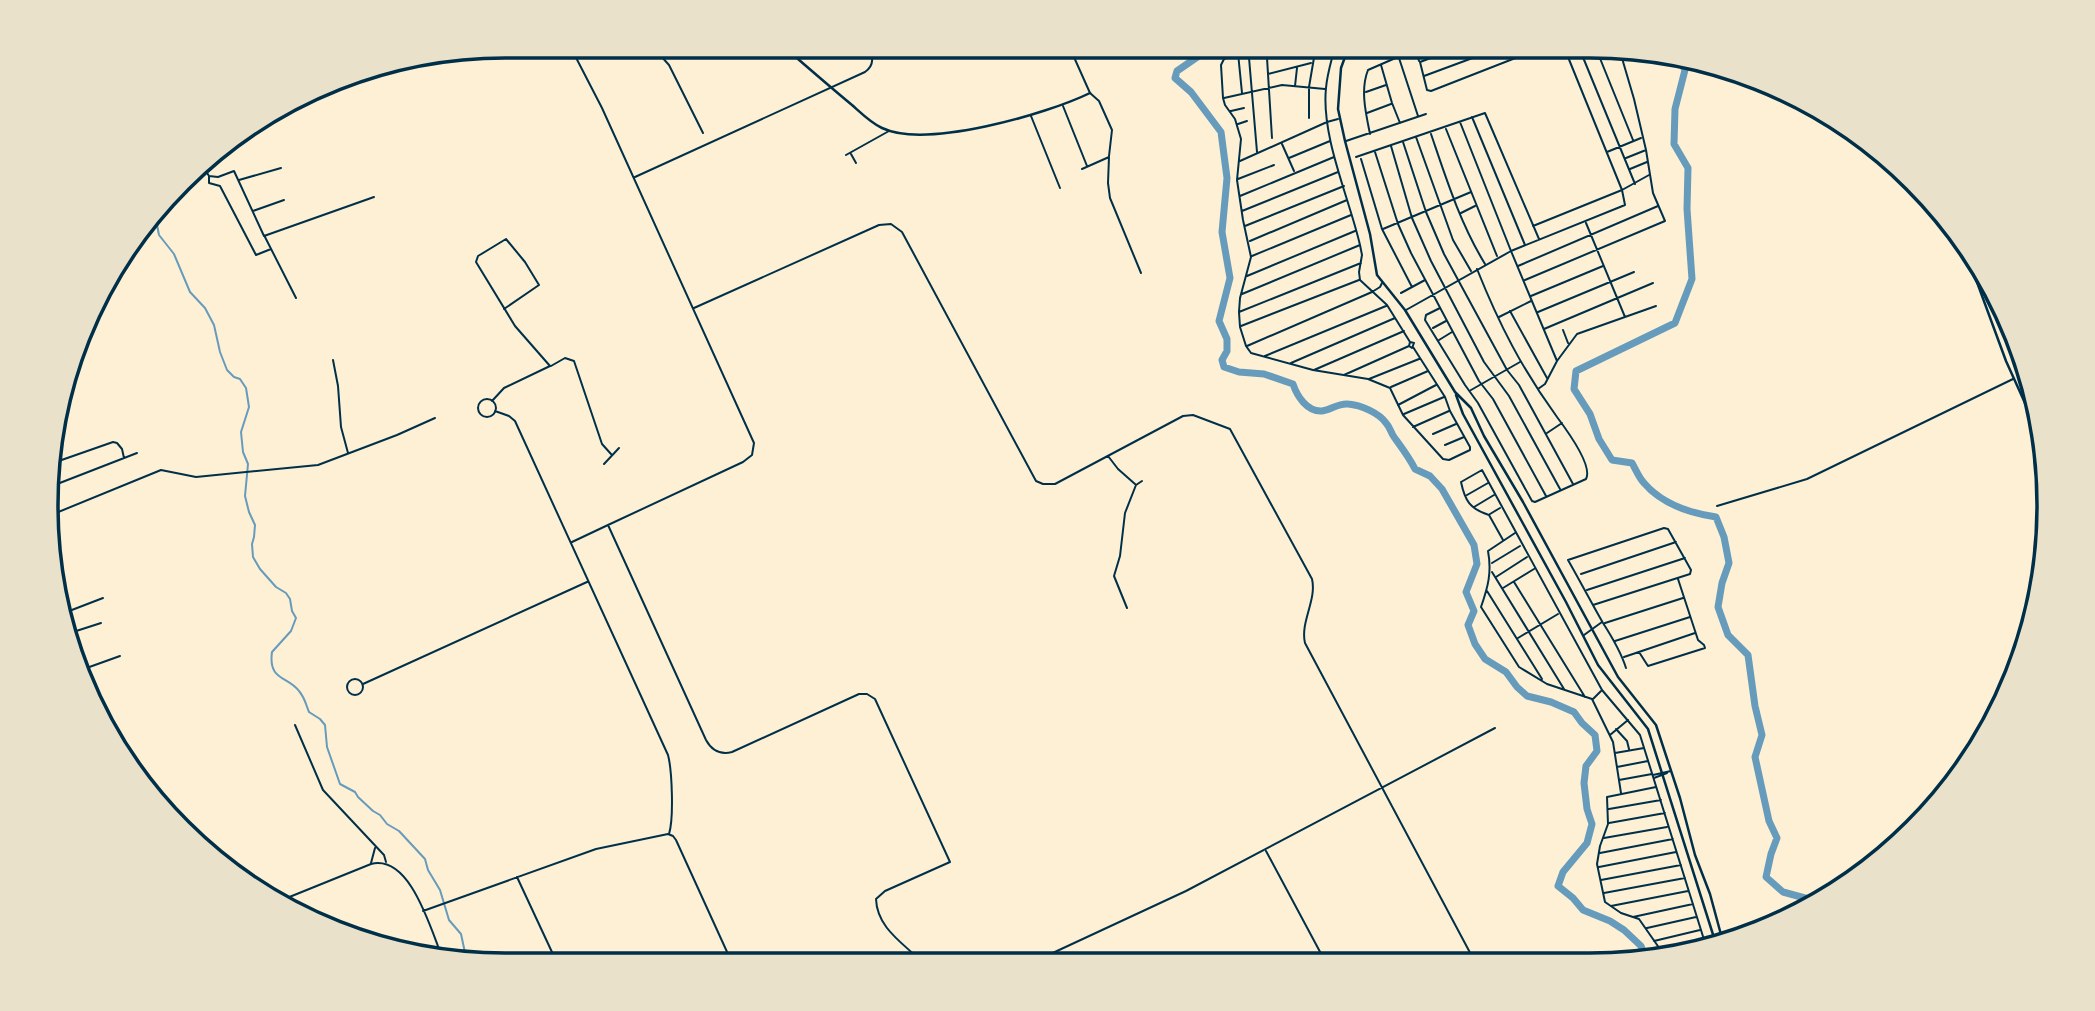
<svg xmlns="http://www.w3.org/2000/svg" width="2095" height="1011" font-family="Rubik,sans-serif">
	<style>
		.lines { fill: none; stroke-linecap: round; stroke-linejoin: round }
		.stream { stroke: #669bbc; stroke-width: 2 }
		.river { stroke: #669bbc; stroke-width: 7 }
		.minor { stroke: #003049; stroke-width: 2 }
		.tertiary { stroke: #003049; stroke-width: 2.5 }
		.rim { fill: none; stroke: #003049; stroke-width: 3.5 }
	</style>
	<rect width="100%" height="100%" fill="#fdf0d5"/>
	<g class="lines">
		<!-- stream -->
		<path class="stream" d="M155 215 159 235 174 254 190 292 205 308 214 325 220 352 227 370 234 377 240 379 246 388 249 407 241 432 243 452 248 464 245 496 249 512 255 525 254 537 252 544 253 557 260 569 276 587 286 593 290 599 292 611 296 618 291 631 272 652C268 681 288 676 299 691 305 698 306 705 309 712L320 719 325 725 327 747 340 784 355 792 358 797 373 811 380 815 387 824 399 831 425 859 428 870 440 890 449 920 461 934 467 962"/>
		<!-- river -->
		<path class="river" d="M1206 46V51L1177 71 1175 78 1191 92 1221 132 1227 178 1222 232 1230 278 1219 321 1227 339V351L1222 360 1224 367 1239 372 1264 374 1293 384C1297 396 1307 412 1322 411 1331 410 1338 403 1348 404 1361 405 1379 413 1386 423 1390 427 1391 433 1394 437 1402 448 1409 457 1415 469L1430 476 1442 489 1474 545 1477 564 1466 592 1474 611 1468 625 1475 644 1485 659 1506 672 1517 687 1527 696 1551 702 1574 712 1582 723 1595 735 1597 751 1586 766 1584 783 1587 809 1592 824 1587 843 1563 872 1558 886 1573 898 1583 910 1610 921 1624 930 1641 946 1646 960 1644 962
			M1676 54 1685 70 1675 109 1674 144 1688 168 1687 209 1692 279 1675 323 1576 371 1574 389 1590 414 1599 439 1612 460 1632 463C1636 470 1639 478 1644 483 1662 504 1689 513 1716 517L1724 537 1729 563 1722 583 1718 607 1728 635 1748 655 1755 706 1762 735 1755 757 1769 821 1777 838 1771 854 1766 877 1783 892 1816 901"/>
		<!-- minor -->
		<path class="minor" d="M570 46 602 108 754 443 752 455 743 462 608 525 706 740C712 751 720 755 732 752L859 694H867L875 699 950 862 885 891 876 899C877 929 905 944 924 964
			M652 46 669 65 703 133
			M1069 46 1090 93 1099 101 1112 130 1109 156
			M1248 46 1257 152
			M1257 46 1224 59 1221 65 1223 98 1225 105 1235 119 1241 139 1237 180 1243 220 1251 257 1240 298 1239 312 1240 327 1246 346 1251 353 1313 370 1368 379 1390 388 1403 415 1443 459 1449 460 1470 450V447L1450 411 1445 397 1413 347
			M1263 46 1267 58 1272 138
			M1335 46C1332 59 1327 74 1326 88 1321 137 1349 197 1360 245L1362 255 1359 272 1360 280 1387 305 1410 342 1409 346 1412 348 1414 343 1410 342
			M1415 46 1419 61
			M1430 46 1433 56
			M1463 46 1420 62 1427 90 1431 91 1546 46
			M1510 46 1514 58
			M1595 46 1633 140
			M1619 48 1634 99 1646 150 1626 158
			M1580 50 1635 184
			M1238 53 1242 93
			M1268 58 1316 46
			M1399 58 1418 116
			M1381 65 1392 103 1400 123
			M1268 74 1311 63
			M1424 76 1505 46
			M1295 86 1297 68
			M1366 92 1386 85
			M1224 98 1282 85 1325 89
			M1063 106 1087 166
			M1231 111 1244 108
			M1367 113 1391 104
			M1031 116 1060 188
			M1472 117 1525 245
			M1309 118V87L1316 46
			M1460 122 1511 251 1557 361
			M1238 124 1247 121
			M1446 129 1497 256
			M1370 134C1366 114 1360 90 1368 70L1407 53
			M1431 134C1446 178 1460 223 1485 264
			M1416 137 1453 240 1471 271
			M1346 141 1426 114
			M1403 142 1426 212 1444 254 1507 370 1519 385 1573 484
			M1282 144 1294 171
			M1391 146 1412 218 1431 261 1484 362 1509 396 1560 489
			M1375 152 1398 224 1411 253 1479 381 1493 399 1546 496
			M1607 152 1641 138
			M851 154 856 163
			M846 155 889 131
			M1356 157 1485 113 1539 239
			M1289 158 1330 141
			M1361 159 1382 229 1412 287
			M1240 161 1327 122 1338 119
			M202 165 209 176V183L220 186 256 255 271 249
			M1082 169 1109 157 1108 183 1110 198 1141 273
			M1630 169 1647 162
			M209 176 218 177 234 171 264 236 374 197
			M635 177 865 72C875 65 873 56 868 46
			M1238 179 1274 165
			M239 180 281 168
			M1240 196 1334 157
			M253 211 284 200
			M1242 211 1338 172
			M1461 213 1475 206
			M1586 223 1625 317
			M1245 226 1344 186
			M1533 226 1622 190 1649 175
			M1383 229 1471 192
			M265 237 296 298
			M1250 241 1347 200
			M1252 256 1351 215
			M1518 266 1658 206
			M1247 276 1355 231
			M1525 280 1665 221 1653 193 1646 150
			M1401 293 1425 280
			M1242 294 1360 245
			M1531 296 1603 266
			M694 308 879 225 891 224 902 232 1036 481 1043 484H1055L1183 416 1193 415 1230 429 1312 579C1317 600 1300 622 1305 643L1475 962
			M1440 308 1426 315 1425 320 1465 385 1478 403 1532 501 1535 502 1586 479C1593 466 1566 429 1557 417 1522 369 1499 324 1477 269
			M1406 310 1511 251 1625 205 1622 190 1568 57 1569 53 1589 46
			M1510 311 1547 378
			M1239 312 1361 263
			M1538 312 1634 272
			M1499 317 1531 301
			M1241 326 1359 280
			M1433 328 1446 321
			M1544 329 1653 283
			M1563 330 1568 343
			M1439 340 1452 332
			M1247 346 1372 292 1380 287 1382 283
			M1265 356 1386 306
			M333 360 338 386 341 427 348 453
			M1291 363 1395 318
			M551 366 565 358 574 361 602 444 611 454
			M1314 370 1404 331
			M1344 375 1409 346
			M1369 379 1419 359
			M1391 387 1428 371
			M1538 389 1545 384 1557 361 1577 334 1656 306
			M1471 390 1520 362
			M478 408a9 9 0 1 1 18 0a9 9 0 1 1-18 0Z
			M492 401 504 388 550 366 515 326 476 262 478 256 506 239 525 262 539 285 504 309
			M1398 405 1436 385
			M495 411 509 416 515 421 668 755C672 770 674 818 669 834
			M1404 414 1444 397
			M54 417H55
			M1413 427 1449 411
			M1547 433 1562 423
			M1433 434 1456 424
			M1445 445 1464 437
			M1108 456 1118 469 1135 484
			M53 463 113 442 117 443 122 449 124 458
			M604 464 619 448
			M52 486 137 453
			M1467 495 1488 483
			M1717 506 1807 479 2013 379
			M1474 507 1494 495
			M1490 514 1500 508
			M51 515 161 470 196 477 318 465 397 435 435 418
			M1515 533 1488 551C1492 572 1488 587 1481 607L1519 667 1547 684 1592 699 1613 742 1621 793
			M1503 540 1489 515C1470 509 1465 501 1461 482L1482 470 1602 690 1640 735 1706 946
			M572 542 608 525
			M1492 563 1520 546
			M1492 572 1564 689
			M1581 574 1676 542
			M1496 577 1527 557
			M1514 582 1585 697
			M1503 588 1534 569
			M1587 590 1685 558
			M1487 591 1542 679
			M1593 605 1690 574 1691 570 1668 529 1664 528 1568 560C1580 581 1591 602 1603 623 1612 637 1621 652 1626 668
			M1127 608 1114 576 1120 556 1125 513 1136 485 1142 481
			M64 613 103 598
			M1605 623 1683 598
			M70 633 101 623
			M1584 635 1602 622
			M1518 638 1558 614
			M1615 641 1690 617
			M1639 652 1648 666 1705 648 1704 645 1698 640 1678 579
			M1624 657 1695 633
			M81 670 120 656
			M347 687a8 8 0 1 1 16 0a8 8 0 1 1-16 0Z
			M363 684 587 582
			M1593 699 1601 691
			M295 725 323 790 384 855 386 862
			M1616 729 1627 741 1629 749
			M1610 735 1628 720
			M1615 753 1644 748
			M1617 767 1648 761
			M1653 775 1671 771
			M1654 778 1667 773
			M1619 780 1652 774
			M1656 787 1607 797 1608 824 1600 846 1597 864 1605 902 1621 913 1639 919 1662 952 1705 942
			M1609 809 1661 800
			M1609 823 1665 813
			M1604 838 1667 827
			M1266 851 1326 963
			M1600 853 1673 839
			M371 863 375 848
			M1599 867 1676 852
			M517 877 558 965
			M1601 880 1681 865
			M1604 893 1685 878
			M277 902 371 864C411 854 431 931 443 959
			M1611 906 1688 891
			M423 911 596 849 668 834 673 836 676 840 733 965
			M1633 917 1693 904
			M1647 928 1696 917
			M1654 941 1700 930
			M1029 964 1186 891 1495 728"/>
		<!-- tertiary -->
		<path class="tertiary" d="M783 46C806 66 829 86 852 105 861 113 871 123 882 128 926 149 1047 114 1090 93
			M1349 46 1341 68 1338 109 1345 141 1370 234 1377 275 1405 310 1455 392 1471 408 1484 436 1523 502 1618 677 1656 725 1680 798 1695 855 1710 894 1723 942
			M1960 236 2006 361 2043 443
			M1456 395 1463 414 1566 602 1598 665 1648 729 1716 944"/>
	</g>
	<!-- crop -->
	<path d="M0 0H2095V1011H0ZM505 58H1590A447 447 0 0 1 2037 505V506A447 447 0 0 1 1590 953H505A447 447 0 0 1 58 506V505A447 447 0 0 1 505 58Z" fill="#e9e1ca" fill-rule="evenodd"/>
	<path class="rim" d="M505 58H1590A447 447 0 0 1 2037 505V506A447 447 0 0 1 1590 953H505A447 447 0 0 1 58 506V505A447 447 0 0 1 505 58Z"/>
</svg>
